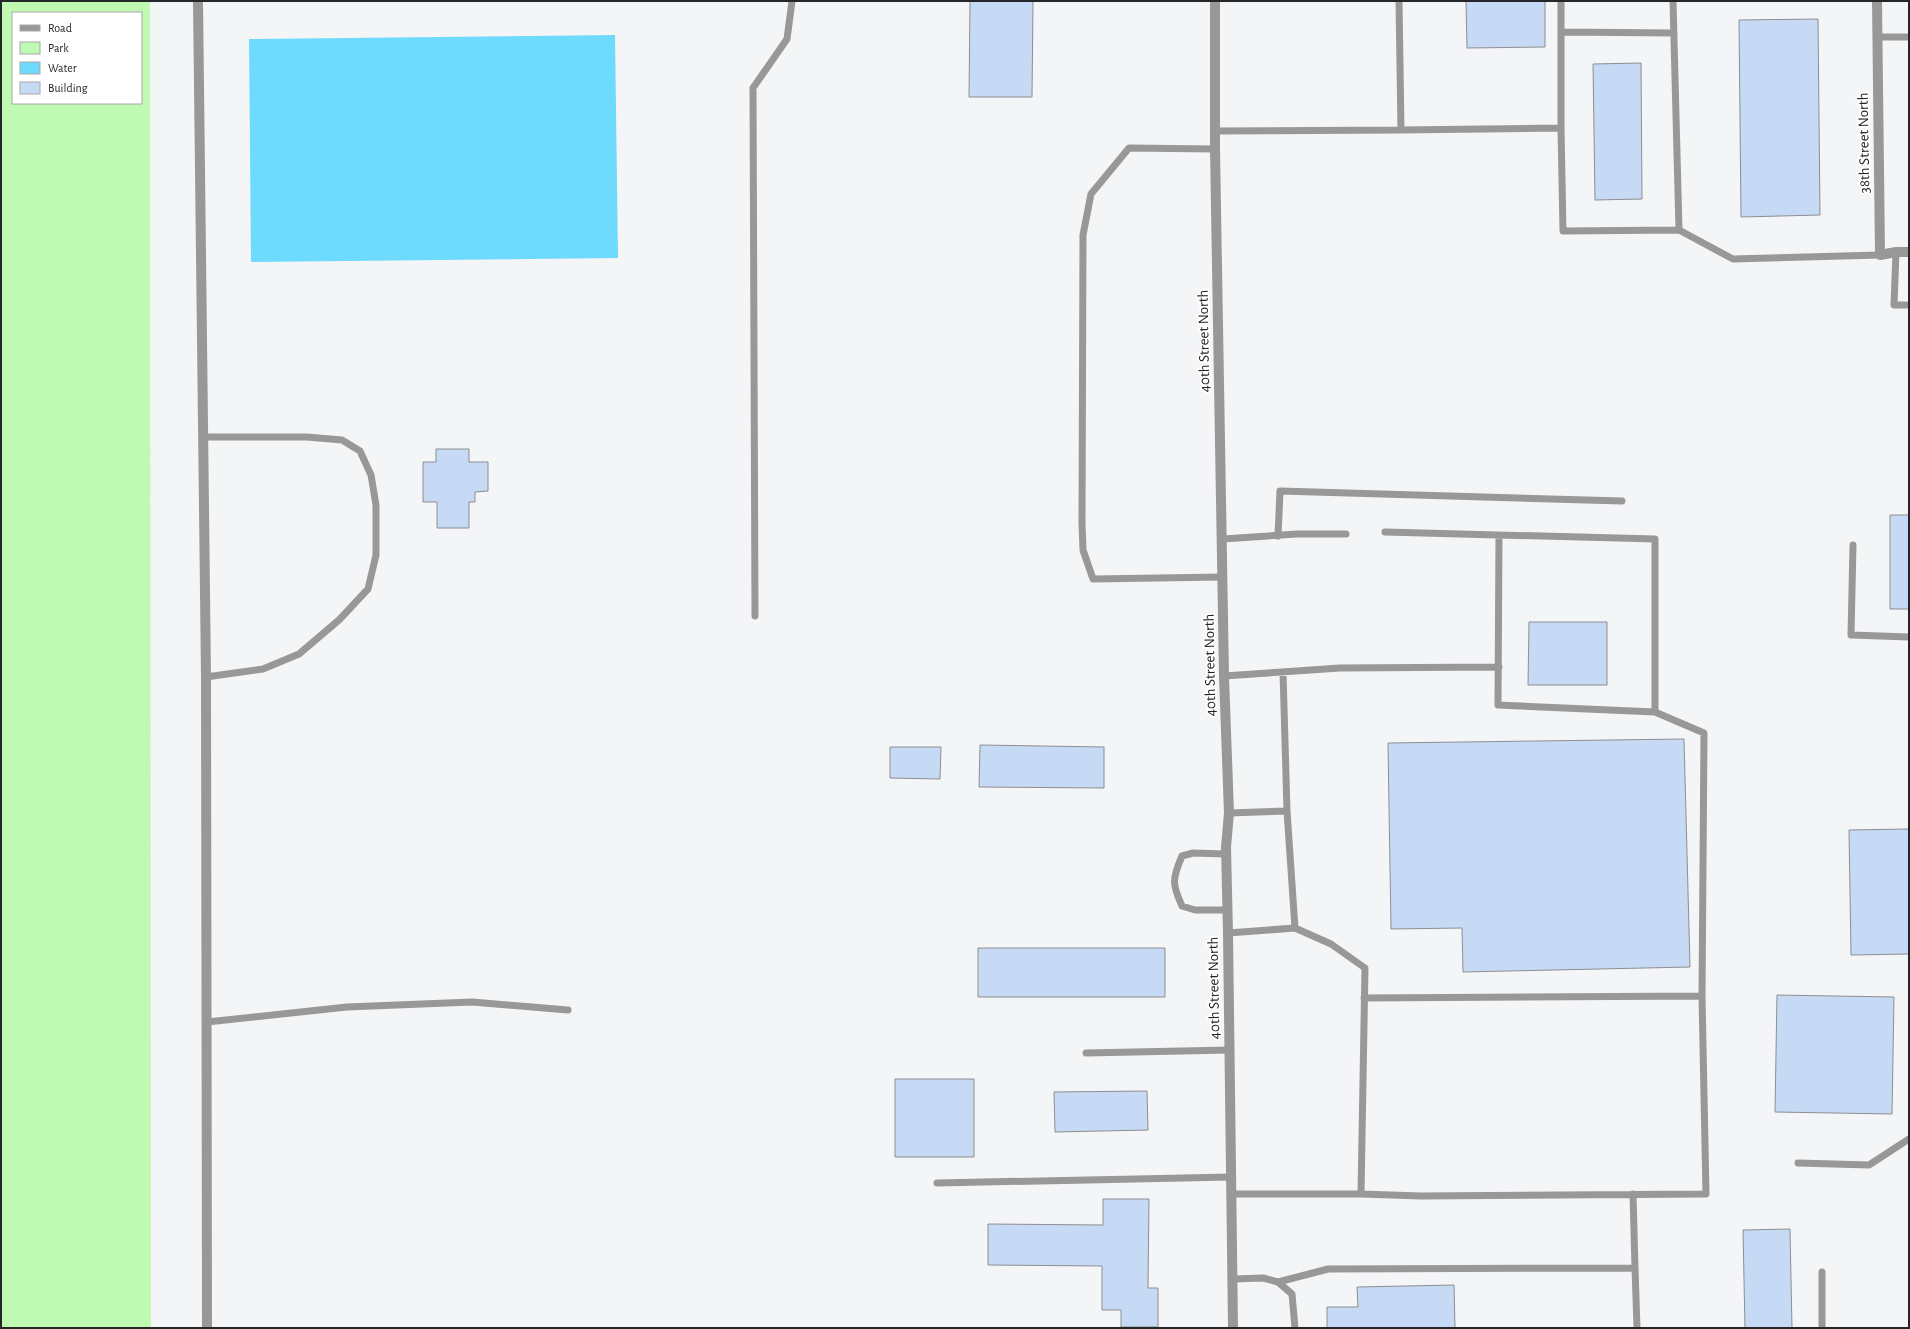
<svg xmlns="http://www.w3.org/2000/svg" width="1910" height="1329" font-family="'Alegreya Sans',sans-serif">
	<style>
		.green { fill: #c0f9b2; fill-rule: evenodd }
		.water { fill: #6edafd }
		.building { fill: #c6d9f5; stroke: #8d8e90 }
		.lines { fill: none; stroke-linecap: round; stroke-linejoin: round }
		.service { stroke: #999898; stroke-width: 7 }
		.minor { stroke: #999898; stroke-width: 10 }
		.labels { text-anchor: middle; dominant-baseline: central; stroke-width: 3.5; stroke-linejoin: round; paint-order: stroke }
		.street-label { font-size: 15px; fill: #252627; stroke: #fff }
	</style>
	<rect width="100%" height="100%" fill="#f4f5f7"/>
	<!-- green -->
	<path class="green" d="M1 1H150L151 1328H1ZM13 13H141V103H13Z"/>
	<!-- water -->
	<path class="water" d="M615 35 618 258 251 262 249 39Z"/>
	<!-- building -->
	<path class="building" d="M970 1H1033L1032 97H969Z
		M1466 1H1545V47L1467 48Z
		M1818 19 1820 215 1741 217 1739 20Z
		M1641 63 1642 199 1595 200 1593 64Z
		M436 449H469V462H488V491L475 492V502H469V528H437V502H423V462H436Z
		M1890 515H1909V609H1890Z
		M1529 622H1607V685H1528Z
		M1684 739 1690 967 1463 972 1462 928 1391 929 1388 743Z
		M980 745 1104 747V788L979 787Z
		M890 747H941L940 779 890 778Z
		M1909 829V954L1851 955 1849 830Z
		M978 948H1165V997H978Z
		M1777 995 1894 997 1892 1114 1775 1112Z
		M895 1079H974V1157H895Z
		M1147 1091 1148 1130 1055 1132 1054 1092Z
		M1103 1199H1149L1148 1288H1158V1327H1121V1310H1102V1266L988 1265V1224L1103 1225Z
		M1790 1229 1792 1328H1745L1743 1230Z
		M1454 1285 1455 1328H1327V1307H1358L1357 1287Z"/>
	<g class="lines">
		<!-- service -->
		<path class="service" d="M1561 1V128L1563 231 1679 230
			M1673 1 1679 230 1733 259 1880 255
			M1561 32 1674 33
			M1877 37H1909
			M1401 130 1561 128
			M1216 131 1401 130 1399 1
			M1215 149 1129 148 1091 194 1083 235 1082 523 1083 550 1093 579 1223 577
			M1896 252 1894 305H1909
			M204 437H307L342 440 360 451 371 475 376 505V555L368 589 339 620 299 654 263 669 206 677
			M1385 532 1655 539V712L1498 705 1499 536
			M1278 536 1280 491 1622 501
			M1223 539 1297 534H1346
			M1853 545 1851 635 1909 637
			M755 616 753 88 787 39 792 1
			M1283 672 1287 811
			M1224 676 1340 668 1499 667
			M1226 854 1193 853 1182 856C1172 879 1172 884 1182 906L1195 910H1228
			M1228 933 1295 928 1287 811 1229 813
			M1364 998 1702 996 1704 733 1655 712
			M207 1022 347 1007 472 1002 568 1010
			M1086 1053 1230 1050
			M1798 1163 1869 1165 1909 1139
			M937 1183 1231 1177
			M1231 1194H1361L1365 968 1331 944 1295 928
			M1361 1194 1421 1196 1706 1194 1702 996
			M1635 1268 1637 1328
			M1233 1279 1263 1278 1278 1282 1292 1294 1295 1328
			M1278 1282 1328 1269 1635 1268 1633 1194
			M1822 1328V1272"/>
		<!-- minor -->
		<path class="minor" d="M198 1 206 677 207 1328
			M1215 1V149L1224 676 1229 813 1226 847 1228 933 1233 1328
			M1877 1 1880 255 1896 252H1909"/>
	</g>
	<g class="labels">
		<!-- street labels -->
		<g class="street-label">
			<text transform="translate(1864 143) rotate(-91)">38th Street North</text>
			<text transform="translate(1204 341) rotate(-91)">40th Street North</text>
			<text transform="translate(1210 665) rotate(-91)">40th Street North</text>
			<text transform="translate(1214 988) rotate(-91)">40th Street North</text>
		</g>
	</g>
	<!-- border -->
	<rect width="1910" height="1329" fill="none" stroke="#252627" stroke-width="4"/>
	<!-- legend -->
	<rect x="12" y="12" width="130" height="92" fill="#ffffff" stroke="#a8a8a9"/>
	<rect x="20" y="25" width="20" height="6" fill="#999898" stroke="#a8a8a9"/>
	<text x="48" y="32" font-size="12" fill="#252627">Road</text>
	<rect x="20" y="42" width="20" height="12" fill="#c0f9b2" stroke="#a8a8a9"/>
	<text x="48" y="52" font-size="12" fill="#252627">Park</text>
	<rect x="20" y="62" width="20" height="12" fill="#6edafd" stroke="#a8a8a9"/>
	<text x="48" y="72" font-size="12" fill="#252627">Water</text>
	<rect x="20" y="82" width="20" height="12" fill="#c6d9f5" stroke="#a8a8a9"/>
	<text x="48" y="92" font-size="12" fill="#252627">Building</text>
</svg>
